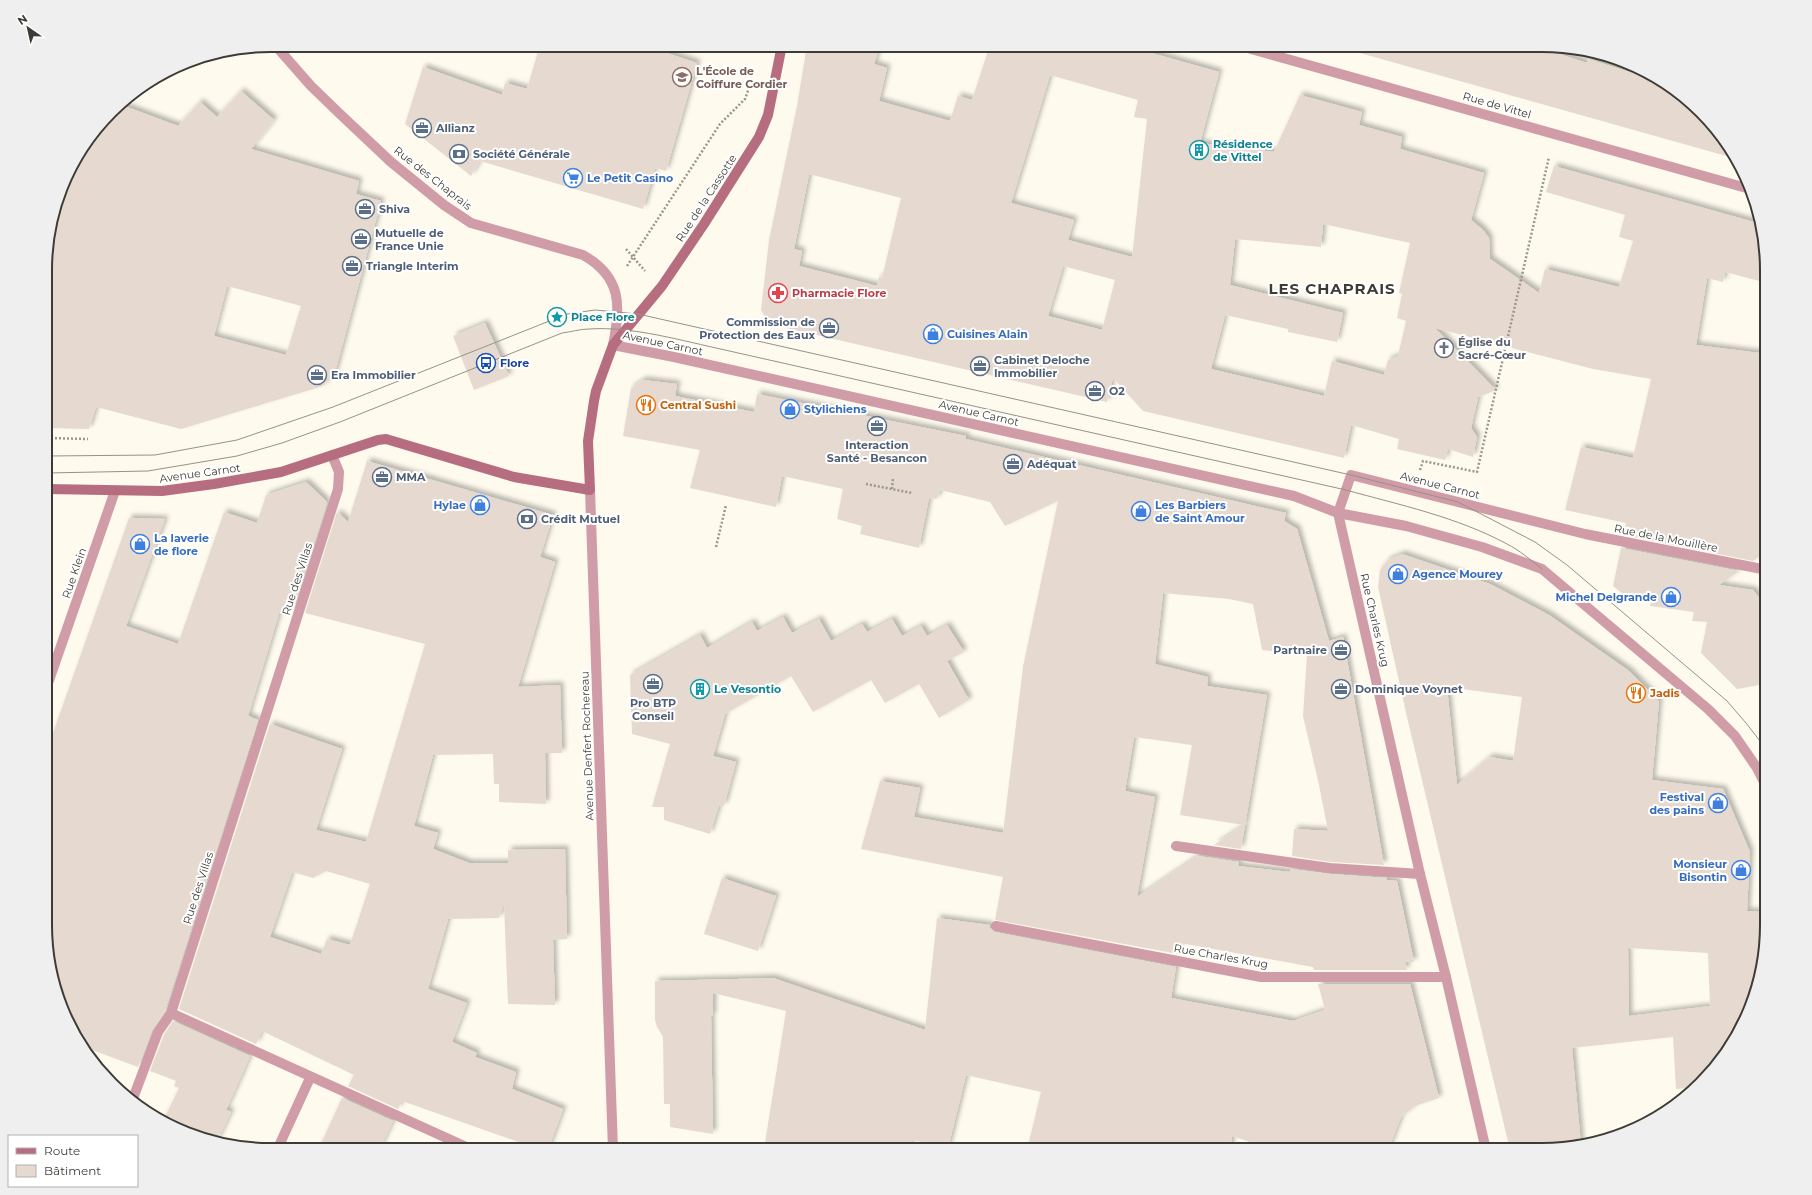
<svg xmlns="http://www.w3.org/2000/svg" width="1812" height="1195" font-family="Montserrat,sans-serif">
	<style>
		.building { fill: #e6dad0; fill-rule: evenodd; filter: url(#shadow) }
		.lines { fill: none; stroke-linecap: round; stroke-linejoin: round }
		.path { stroke: #9a978e; stroke-width: 2.5; stroke-dasharray: 2 2; stroke-linecap: butt }
		.service { stroke: #d09ca7; stroke-width: 10 }
		.minor { stroke: #d09ca7; stroke-width: 10 }
		.secondary { stroke: #b76d80; stroke-width: 10 }
		.tram { stroke: #959289; stroke-width: 1 }
		.labels { text-anchor: middle; dominant-baseline: central; stroke-width: 4; stroke-linejoin: round; paint-order: stroke }
		.education-label { font-size: 11px; font-weight: bold; fill: #785e54; stroke: #fff; text-anchor: start }
		.street-label { font-size: 11px; fill: #3d3b35; stroke: #fff }
		.service-label { font-size: 11px; font-weight: bold; fill: #4e5e75; stroke: #fff; text-anchor: start }
		.culture-label { font-size: 11px; font-weight: bold; fill: #0d838f; stroke: #fff; text-anchor: start }
		.shop-label { font-size: 11px; font-weight: bold; fill: #366cbe; stroke: #fff; text-anchor: start }
		.health-label { font-size: 11px; font-weight: bold; fill: #be3a42; stroke: #fff; text-anchor: start }
		.worship-label { font-size: 11px; font-weight: bold; fill: #5b616d; stroke: #fff; text-anchor: start }
		.transit-label { font-size: 11px; font-weight: bold; fill: #164399; stroke: #fff; text-anchor: start }
		.food-label { font-size: 11px; font-weight: bold; fill: #c56008; stroke: #fff; text-anchor: start }
		.district-label { font-size: 15px; font-weight: bold; letter-spacing: 1px; fill: #3d3b35; stroke: #fff }
		.rim { fill: none; stroke: #3d3b35; stroke-width: 2 }
	</style>
	<defs>
		<filter id="shadow"><feDropShadow dx="3.5" dy="-3.5" stdDeviation="2" flood-color="#0004"/></filter>
	</defs>
	<rect width="100%" height="100%" fill="#fefaee"/>
	<!-- building -->
	<path class="building" d="M540 45H634L660 54 661 51 697 63 666 171 655 168 643 209 480 161 471 176 405 124 423 67 502 95 505 83 527 89Z
		M807 45H880L874 64 887 68 879 101 950 121 958 96 972 100 990 45H1123L1219 72 1200 143 1274 152 1300 95 1362 112 1359 125 1402 137 1400 149 1484 173 1471 220 1483 230 1489 238 1490 259 1539 293 1545 269 1619 287 1633 241 1619 237 1625 215 1546 192 1554 166 1761 224 1767 256V283L1725 272 1723 282 1707 278 1696 345 1767 354V551L1753 561 1624 535 1626 523 1565 510 1581 447 1633 458 1651 379 1593 369 1435 328 1496 390 1478 397 1471 428 1477 437 1473 457 1448 449 1445 460 1397 449 1399 439 1351 425 1344 458 1143 411 1113 378 1107 402 769 324 761 310 769 240 797 106ZM1050 75 1138 100 1134 117 1147 119 1132 257 1068 240 1074 220 1011 203ZM809 174 901 198 882 278 879 277 877 286 799 266 802 251 794 249ZM1323 224 1410 243 1399 293 1402 294 1397 318 1406 321 1398 356 1388 360 1384 375 1332 361 1324 396 1211 369 1225 315 1288 329V332L1337 342 1343 313 1230 285 1235 239 1321 247ZM1063 266 1115 280 1102 330 1048 316Z
		M1361 45H1542L1550 46 1553 52 1587 63 1588 59 1629 72 1631 65 1667 83 1711 122 1737 159 1360 53Z
		M241 91 274 120 251 149 359 181 356 194 381 201 334 376 323 386 181 429 96 407 89 429 47 428V241L68 170 119 104 178 126 200 102 217 117ZM227 286 301 306 286 355 214 336Z
		M485 323 509 376 474 390 453 336Z
		M643 380 677 384 675 396 754 412 757 394 966 436V439L1286 513 1284 521 1297 529 1329 641 1343 637 1384 865 1331 862 1292 856 1294 829 1328 831 1319 785 1303 716 1307 655 1262 650 1253 604 1229 599 1163 593 1155 664 1208 677 1207 686 1267 695 1241 849 1214 845 1244 825 1180 815 1192 745 1134 737 1125 791 1155 797 1137 897 1198 856 1239 862 1238 866 1290 872 1291 869 1330 874 1387 878V880L1397 881 1414 962H1405L1407 970H1314L1313 967 1180 943 1178 954 995 920 1003 877 861 849 880 781 920 788 914 817 1003 833 1023 667 1058 501 1005 526 990 502 940 490 937 499 929 498 919 548 860 534 862 526 837 519 843 489 782 476 776 507 690 488 700 450 623 436 631 388Z
		M367 461 553 515 540 557 555 562 518 687 560 685 562 753H545L546 804 499 802V784H494L493 754 433 755 414 826 438 833 433 849 469 863H508V850L565 849 567 939 553 940 555 1005 508 1004 504 904 499 918 448 919 428 989 467 1003 452 1042 477 1053 475 1057 516 1072 512 1089 563 1109 548 1150H541L402 1101 398 1109 348 1086 354 1075 262 1031 256 1044 179 1009 270 724 342 749 316 830 366 842 425 644 305 613 337 512 348 522ZM326 871 370 884 350 945 327 939 321 954 270 937 292 872 313 878Z
		M306 482 327 502 293 610 281 607 248 716 258 720 165 1010 152 1030 138 1067 81 1046 75 1038 47 954V750L129 518 165 519 126 626 178 644 224 512 257 523 266 495Z
		M1621 548 1739 571 1719 585 1753 590 1767 608V644L1759 685 1737 689 1701 653 1707 622 1692 621 1694 612 1650 606 1652 598 1624 595 1613 586Z
		M1402 554 1490 584 1549 615 1629 671 1659 701 1652 780 1723 789 1750 852 1747 911 1761 912V935H1767V939L1755 997 1729 1050 1696 1087 1676 1089 1673 1037 1572 1048 1581 1145 1556 1150H1510L1407 717 1378 587 1380 570 1388 560ZM1447 687 1522 697 1513 761 1490 757 1457 785ZM1628 948 1708 953 1710 1006 1629 1016Z
		M783 617 792 633 819 619 831 641 862 624 867 632 892 619 902 636 921 626 927 636 947 625 964 652 947 661 969 700 939 718 919 684 885 703 871 680 813 712 791 676 725 714 713 756 736 762 724 806 719 805 710 834 664 820V807H652L670 744 632 734 630 675 700 635 707 648 752 622 757 631Z
		M722 878 776 896 758 951 704 934Z
		M937 918 990 925V928L995 932 1176 967 1171 998 1293 1021 1325 1010 1318 984H1410L1439 1098 1415 1106 1401 1117 1388 1150H1273L1232 1136 1230 1150H1027L1041 1092 966 1075 948 1148 912 1140 909 1150H801L765 1143 786 1011 713 993V1016H711L713 1134 670 1127V1104H664L663 1037 657 1027 655 1020V981L773 978 925 1030Z
		M173 1021 250 1056 226 1110 231 1112 217 1141 198 1138 163 1121 179 1088 174 1086 176 1081 150 1071 164 1035Z
		M342 1098 393 1121 379 1150H318Z"/>
	<g class="lines">
		<!-- path -->
		<path class="path" d="M626 249 645 271
			M627 266 720 124 745 99 749 88
			M47 438 88 439
			M1420 470 1423 461 1477 472 1549 157
			M866 484 912 493
			M892 489 893 478
			M716 547 726 505"/>
		<!-- service -->
		<path class="service" d="M1176 846 1330 868 1420 874
			M996 926 1261 977H1446"/>
		<!-- minor -->
		<path class="minor" d="M275 45 311 86 340 114 391 162 444 205 471 223 583 255C622 277 621 306 613 345L674 357 1294 496 1338 513 1406 526 1482 547 1542 569 1708 709 1735 736 1757 768 1767 788
			M1237 45 1750 189
			M332 455 339 472 338 489 171 1013 473 1150
			M590 490 613 1150
			M1338 513 1420 874 1446 977 1486 1150
			M1338 513 1351 475 1585 534 1767 570
			M47 686 115 491
			M132 1101 158 1032 171 1013
			M277 1150 310 1078"/>
		<!-- secondary -->
		<path class="secondary" d="M47 489 162 491 214 484 281 472 378 440 386 439 514 477 590 490 588 441 594 401 596 391 613 345 662 286 704 224 759 137 768 115 782 45"/>
		<!-- tram -->
		<path class="tram" d="M47 456 155 455 237 440 333 407 567 314 595 310 638 314 1351 475 1458 502 1535 542 1567 565 1727 701 1746 723 1767 750
			M47 473 148 471 237 456 282 443 340 422 562 333C571 332 580 329 589 329 632 326 683 341 725 350L1346 490C1400 505 1457 517 1507 544 1519 550 1531 560 1542 569"/>
	</g>
	<!-- icons -->
	<defs>
		<g id="school-ring" transform="scale(1)"><circle r="9.5" fill="#fff" stroke="#8d6e63" stroke-width="1.5"/><path d="M0-5L7-2L0 1L-7-2ZM-4 1L0 2.5L4 1V4Q0 6-4 4Z" fill="#8d6e63"/></g>
		<g id="office-ring" transform="scale(1)"><circle r="9.5" fill="#fff" stroke="#5c6f8a" stroke-width="1.5"/><path d="M-6-3h4V-5.5h4V-3h4V5H-6ZM-1-4.5V-3h2v-1.5ZM-6 0V1H6V0Z" fill="#5c6f8a"/></g>
		<g id="building-ring" transform="scale(1)"><circle r="9.5" fill="#fff" stroke="#0f9aa8" stroke-width="1.5"/><path d="M-4-6H4V6H1V3H-1V6H-4ZM-2.5-4.3h1.7v1.8h-1.7ZM.8-4.3h1.7v1.8H.8ZM-2.5-1h1.7V.8h-1.7ZM.8-1h1.7V.8H.8Z" fill="#0f9aa8"/></g>
		<g id="bank-ring" transform="scale(1)"><circle r="9.5" fill="#fff" stroke="#5c6f8a" stroke-width="1.5"/><path d="M-6-4H6V4H-6ZM0-2.3a2.3 2.3 0 1 0 0 4.6a2.3 2.3 0 1 0 0-4.6Z" fill="#5c6f8a"/></g>
		<g id="supermarket-ring" transform="scale(1)"><circle r="9.5" fill="#fff" stroke="#3f7fe0" stroke-width="1.5"/><path d="M-6-5.5h2.5l.6 2H6L4.5 2H-2.5L-4.4-4H-6ZM-1.5 3.2a1.3 1.3 0 1 0 .1 0ZM3 3.2a1.3 1.3 0 1 0 .1 0Z" fill="#3f7fe0"/></g>
		<g id="pharmacy-ring" transform="scale(1)"><circle r="9.5" fill="#fff" stroke="#e0444e" stroke-width="1.5"/><path d="M-2-6h4v4h4v4h-4v4h-4v-4h-4v-4h4Z" fill="#e0444e"/></g>
		<g id="sight-ring" transform="scale(1)"><circle r="9.5" fill="#fff" stroke="#0f9aa8" stroke-width="1.5"/><path d="M0-6L1.8-2.2L6-1.7L2.9 1.2L3.7 5.4L0 3.3L-3.7 5.4L-2.9 1.2L-6-1.7L-1.8-2.2Z" fill="#0f9aa8"/></g>
		<g id="shop-ring" transform="scale(1)"><circle r="9.5" fill="#fff" stroke="#3f7fe0" stroke-width="1.5"/><path d="M-5-2.5h2.3a2.7 3.5 0 0 1 5.4 0H5L5.5 6h-11ZM-1.5-2.5h3a1.5 2.3 0 0 0-3 0Z" fill="#3f7fe0"/></g>
		<g id="church-ring" transform="scale(1)"><circle r="9.5" fill="#fff" stroke="#6b7280" stroke-width="1.5"/><path d="M-1.2-6h2.4v3.5h3.3v2.4h-3.3V6h-2.4V-.1h-3.3v-2.4h3.3Z" fill="#6b7280"/></g>
		<g id="bus-ring" transform="scale(1)"><circle r="9.5" fill="#fff" stroke="#1a4fb4" stroke-width="1.5"/><path d="M-5-6H5V4H4V6H2V4H-2V6H-4V4H-5ZM-3.5-4V0h7V-4ZM-3.5 1.2v1.5H-2V1.2ZM2 1.2v1.5H3.5V1.2Z" fill="#1a4fb4"/></g>
		<g id="restaurant-ring" transform="scale(1)"><circle r="9.5" fill="#fff" stroke="#e8710a" stroke-width="1.5"/><path d="M-5-6h1v4h1v-4h1v4h1v-4h1v5L-1.5 .5V6h-2V.5L-5-1ZM5-6V6H3V1.5H1.5Q1.5-4 5-6Z" fill="#e8710a"/></g>
	</defs>
	<g fill-rule="evenodd">
		<use href="#school-ring" x="682" y="77"/>
		<use href="#office-ring" x="422" y="128"/>
		<use href="#building-ring" x="1199" y="150"/>
		<use href="#bank-ring" x="459" y="154"/>
		<use href="#supermarket-ring" x="573" y="178"/>
		<use href="#office-ring" x="365" y="209"/>
		<use href="#office-ring" x="361" y="239"/>
		<use href="#office-ring" x="352" y="266"/>
		<use href="#pharmacy-ring" x="778" y="293"/>
		<use href="#sight-ring" x="557" y="317"/>
		<use href="#office-ring" x="829" y="328"/>
		<use href="#shop-ring" x="933" y="334"/>
		<use href="#church-ring" x="1444" y="348"/>
		<use href="#bus-ring" x="486" y="363"/>
		<use href="#office-ring" x="980" y="366"/>
		<use href="#office-ring" x="317" y="375"/>
		<use href="#office-ring" x="1095" y="391"/>
		<use href="#restaurant-ring" x="646" y="405"/>
		<use href="#shop-ring" x="790" y="409"/>
		<use href="#office-ring" x="877" y="426"/>
		<use href="#office-ring" x="1013" y="464"/>
		<use href="#office-ring" x="382" y="477"/>
		<use href="#shop-ring" x="480" y="505"/>
		<use href="#shop-ring" x="1141" y="511"/>
		<use href="#bank-ring" x="527" y="519"/>
		<use href="#shop-ring" x="140" y="544"/>
		<use href="#shop-ring" x="1398" y="574"/>
		<use href="#shop-ring" x="1671" y="597"/>
		<use href="#office-ring" x="1341" y="650"/>
		<use href="#office-ring" x="653" y="684"/>
		<use href="#building-ring" x="700" y="689"/>
		<use href="#office-ring" x="1341" y="689"/>
		<use href="#restaurant-ring" x="1636" y="693"/>
		<use href="#shop-ring" x="1718" y="803"/>
		<use href="#shop-ring" x="1741" y="870"/>
	</g>
	<g class="labels">
		<!-- education labels -->
		<g class="education-label">
			<text x="696" y="71">L'École de<tspan x="696" dy="13">Coiffure Cordier</tspan></text>
		</g>
		<!-- street labels -->
		<g class="street-label">
			<text transform="translate(1497 105) rotate(16)">Rue de Vittel</text>
			<text transform="translate(433 178) rotate(38)">Rue des Chaprais</text>
			<text transform="translate(706 198) rotate(-57)">Rue de la Cassotte</text>
			<text transform="translate(663 343) rotate(12)">Avenue Carnot</text>
			<text transform="translate(979 413) rotate(13)">Avenue Carnot</text>
			<text transform="translate(200 473) rotate(-8)">Avenue Carnot</text>
			<text transform="translate(1440 485) rotate(14)">Avenue Carnot</text>
			<text transform="translate(1666 538) rotate(11)">Rue de la Mouillère</text>
			<text transform="translate(74 573) rotate(-71)">Rue Klein</text>
			<text transform="translate(297 579) rotate(-72)">Rue des Villas</text>
			<text transform="translate(1375 620) rotate(77)">Rue Charles Krug</text>
			<text transform="translate(587 746) rotate(-92)">Avenue Denfert Rochereau</text>
			<text transform="translate(198 888) rotate(-72)">Rue des Villas</text>
			<text transform="translate(1221 956) rotate(10)">Rue Charles Krug</text>
		</g>
		<!-- service labels -->
		<g class="service-label">
			<text x="436" y="128">Allianz</text>
			<text x="473" y="154">Société Générale</text>
			<text x="379" y="209">Shiva</text>
			<text x="375" y="233">Mutuelle de<tspan x="375" dy="13">France Unie</tspan></text>
			<text x="366" y="266">Triangle Interim</text>
			<text x="815" y="322" text-anchor="end">Commission de<tspan x="815" dy="13">Protection des Eaux</tspan></text>
			<text x="994" y="360">Cabinet Deloche<tspan x="994" dy="13">Immobilier</tspan></text>
			<text x="331" y="375">Era Immobilier</text>
			<text x="1109" y="391">O2</text>
			<text x="877" y="445" text-anchor="middle">Interaction<tspan x="877" dy="13">Santé - Besancon</tspan></text>
			<text x="1027" y="464">Adéquat</text>
			<text x="396" y="477">MMA</text>
			<text x="541" y="519">Crédit Mutuel</text>
			<text x="1327" y="650" text-anchor="end">Partnaire</text>
			<text x="1355" y="689">Dominique Voynet</text>
			<text x="653" y="703" text-anchor="middle">Pro BTP<tspan x="653" dy="13">Conseil</tspan></text>
		</g>
		<!-- culture labels -->
		<g class="culture-label">
			<text x="1213" y="144">Résidence<tspan x="1213" dy="13">de Vittel</tspan></text>
			<text x="571" y="317">Place Flore</text>
			<text x="714" y="689">Le Vesontio</text>
		</g>
		<!-- shop labels -->
		<g class="shop-label">
			<text x="587" y="178">Le Petit Casino</text>
			<text x="947" y="334">Cuisines Alain</text>
			<text x="804" y="409">Stylichiens</text>
			<text x="466" y="505" text-anchor="end">Hylae</text>
			<text x="1155" y="505">Les Barbiers<tspan x="1155" dy="13">de Saint Amour</tspan></text>
			<text x="154" y="538">La laverie<tspan x="154" dy="13">de flore</tspan></text>
			<text x="1412" y="574">Agence Mourey</text>
			<text x="1657" y="597" text-anchor="end">Michel Delgrande</text>
			<text x="1704" y="797" text-anchor="end">Festival<tspan x="1704" dy="13">des pains</tspan></text>
			<text x="1727" y="864" text-anchor="end">Monsieur<tspan x="1727" dy="13">Bisontin</tspan></text>
		</g>
		<!-- health labels -->
		<g class="health-label">
			<text x="792" y="293">Pharmacie Flore</text>
		</g>
		<!-- worship labels -->
		<g class="worship-label">
			<text x="1458" y="342">Église du<tspan x="1458" dy="13">Sacré-Cœur</tspan></text>
		</g>
		<!-- transit labels -->
		<g class="transit-label">
			<text x="500" y="363">Flore</text>
		</g>
		<!-- food labels -->
		<g class="food-label">
			<text x="660" y="405">Central Sushi</text>
			<text x="1650" y="693">Jadis</text>
		</g>
		<!-- district labels -->
		<g class="district-label">
			<text x="1332" y="288">LES CHAPRAIS</text>
		</g>
	</g>
	<!-- crop -->
	<path d="M0 0H1812V1195H0ZM270 52H1542A218 218 0 0 1 1760 270V925A218 218 0 0 1 1542 1143H270A218 218 0 0 1 52 925V270A218 218 0 0 1 270 52Z" fill="#efefef" fill-rule="evenodd"/>
	<path class="rim" d="M270 52H1542A218 218 0 0 1 1760 270V925A218 218 0 0 1 1542 1143H270A218 218 0 0 1 52 925V270A218 218 0 0 1 270 52Z"/>
	<!-- legend -->
	<rect x="8" y="1135" width="130" height="52" fill="#ffffff" stroke="#b1b1ae"/>
	<rect x="16" y="1148" width="20" height="6" fill="#b76d80" stroke="#b1b1ae"/>
	<text x="44" y="1155" font-size="12" fill="#3d3b35">Route</text>
	<rect x="16" y="1165" width="20" height="12" fill="#e6dad0" stroke="#b1b1ae"/>
	<text x="44" y="1175" font-size="12" fill="#3d3b35">Bâtiment</text>
	<!-- north arrow -->
	<g transform="translate(28 28) rotate(326)" stroke="#ffffff" stroke-width="3" paint-order="stroke">
	<path d="M0-3L7 15L0 10L-7 15Z" fill="#3d3b35"/>
	<text y="-6" font-size="11" font-weight="bold" text-anchor="middle" fill="#3d3b35">N</text>
	</g>
</svg>
